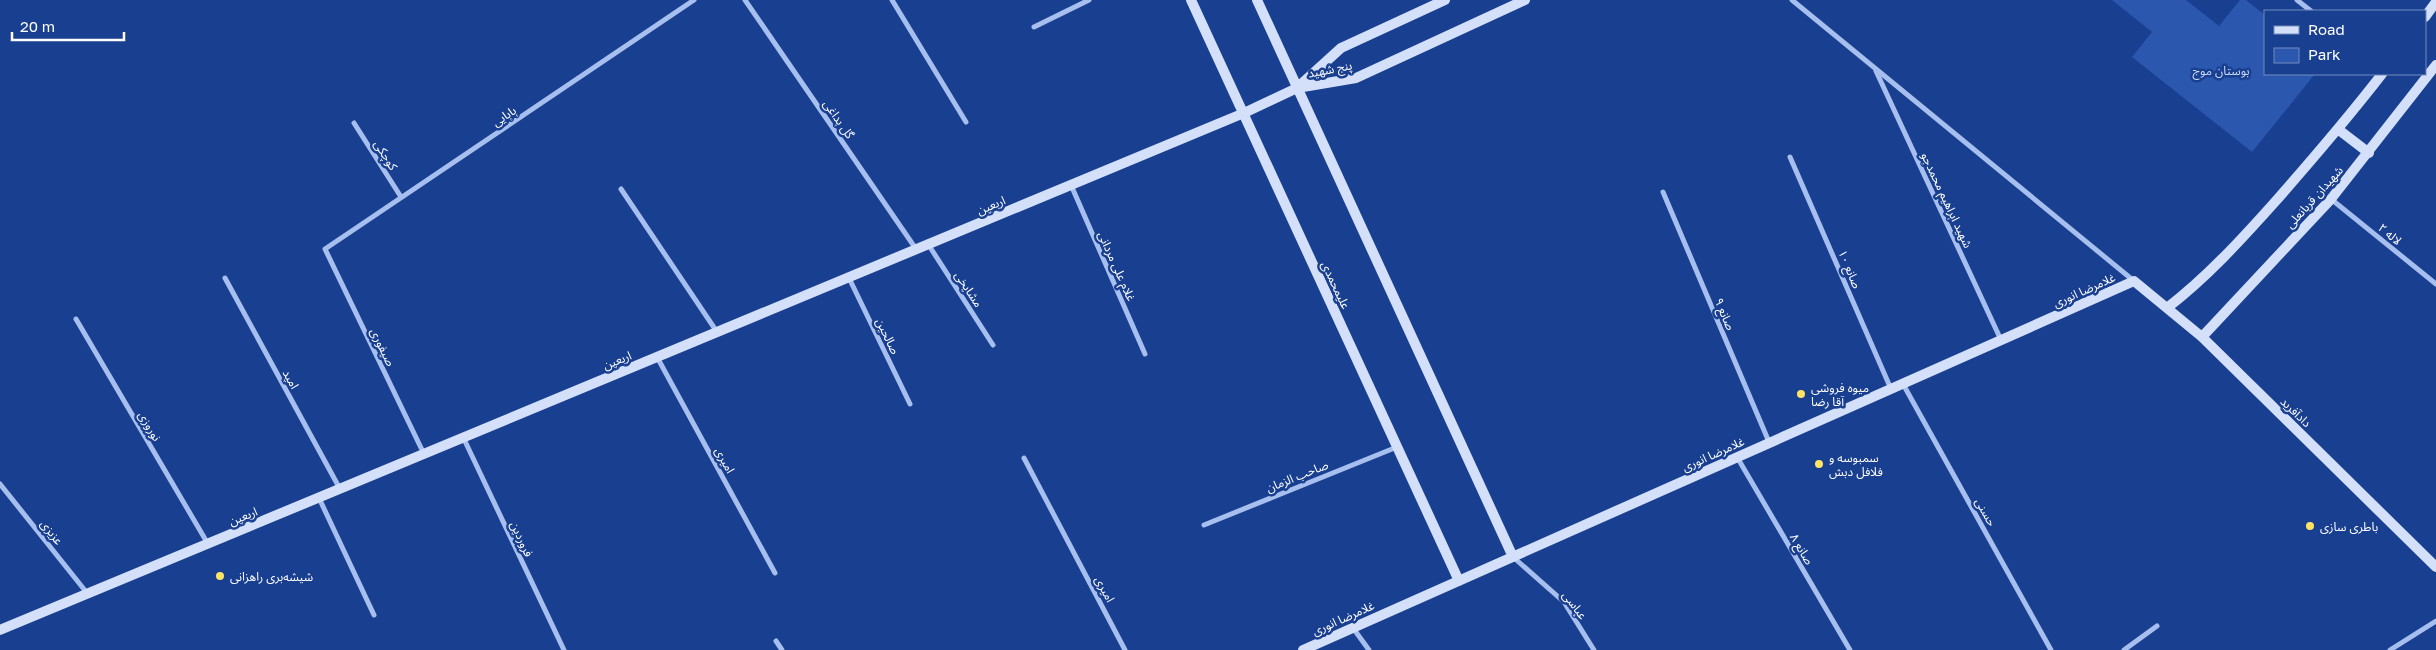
<svg xmlns="http://www.w3.org/2000/svg" width="2436" height="650" font-family="'Golos Text','Noto Sans Arabic',sans-serif">
	<style>
		.green { fill: #2b57ae }
		.lines { fill: none; stroke-linecap: round; stroke-linejoin: round }
		.street { stroke: #a6bfef; stroke-width: 5 }
		.secondary { stroke: #d4e0fa; stroke-width: 10 }
		.poi-dot { fill: #ffe364; stroke: #193f90; stroke-width: 2 }
		.labels { text-anchor: middle; dominant-baseline: central; stroke-width: 5; stroke-linejoin: round; paint-order: stroke }
		.street-label { font-size: 12px; fill: #fff; stroke: #193f90 }
		.park-label { font-size: 12px; fill: #cddcfb; stroke: #193f90 }
		.poi-label { font-size: 12px; fill: #fff; stroke: #193f90; text-anchor: start }
	</style>
	<rect width="100%" height="100%" fill="#193f90"/>
	<!-- green -->
	<path class="green" d="M2112 0H2186L2219 26 2240 0H2246L2265 15V74H2315L2252 152 2132 57 2152 32Z"/>
	<g class="lines">
		<!-- street -->
		<path class="street" d="M745 0 916 249
			M892 0 966 122
			M1792 0 2134 281
			M2297 0 2311 11
			M1034 27 1089 0
			M1876 71 2001 340
			M354 123 401 197
			M1790 157 1891 389
			M1071 185 1145 354
			M621 189 717 332
			M1663 192 1769 442
			M2331 199 2436 284
			M928 244 993 345
			M225 278 340 489
			M849 278 910 404
			M76 319 208 544
			M657 357 775 573
			M1903 384 2051 650
			M463 437 564 650
			M424 454 325 249 694 0
			M1737 457 1850 650
			M1024 458 1125 650
			M0 484 87 593
			M319 498 374 615
			M1204 525 1397 447
			M1513 557 1564 602 1594 650
			M1353 628 1369 650
			M776 641 782 650
			M2124 650 2157 626
			M2390 650 2436 621"/>
		<!-- secondary -->
		<path class="secondary" d="M1191 0 1459 581
			M1257 0 1513 557
			M2425 17 2436 2
			M1298 87 1341 48 1445 0
			M2339 130 2369 153
			M2167 308C2207 277 2240 241 2274 203 2311 161 2347 119 2382 74
			M2202 337 2331 199 2436 65
			M0 630 1244 113 1297 88 1356 78 1525 0
			M1303 650 2134 281 2202 337 2436 567"/>
	</g>
	<!-- markers -->
	<g class="poi-dot">
		<circle cx="1801" cy="394" r="5"/>
		<circle cx="1819" cy="464" r="5"/>
		<circle cx="2310" cy="526" r="5"/>
		<circle cx="220" cy="576" r="5"/>
	</g>
	<g class="labels">
		<!-- street labels -->
		<g class="street-label">
			<text transform="translate(1330 69) rotate(-11)">پنج شهید</text>
			<text transform="translate(504 116) rotate(-34)">بابایی</text>
			<text transform="translate(839 119) rotate(55)">گل بداغی</text>
			<text transform="translate(386 155) rotate(58)">کوچکی</text>
			<text transform="translate(2314 197) rotate(-48)">شهیدان قربانعلی</text>
			<text transform="translate(1947 200) rotate(65)">شهید ابراهیم محمدجو</text>
			<text transform="translate(991 205) rotate(-23)">اربعین</text>
			<text transform="translate(2390 234) rotate(39)">لاله ۲</text>
			<text transform="translate(1117 266) rotate(66)">غلام علی مردانی</text>
			<text transform="translate(1850 269) rotate(67)">صانع ۱۰</text>
			<text transform="translate(1336 285) rotate(65)">علیمحمدی</text>
			<text transform="translate(969 289) rotate(57)">مشایخی</text>
			<text transform="translate(2084 290) rotate(-24)">غلامرضا انوری</text>
			<text transform="translate(1725 314) rotate(67)">صانع ۹</text>
			<text transform="translate(888 336) rotate(64)">صالحین</text>
			<text transform="translate(383 347) rotate(64)">صیفوری</text>
			<text transform="translate(617 360) rotate(-22)">اربعین</text>
			<text transform="translate(291 379) rotate(61)">امید</text>
			<text transform="translate(2296 412) rotate(44)">دادآفرید</text>
			<text transform="translate(150 426) rotate(59)">نوروزی</text>
			<text transform="translate(1713 454) rotate(-24)">غلامرضا انوری</text>
			<text transform="translate(725 460) rotate(61)">امیری</text>
			<text transform="translate(1297 476) rotate(-22)">صاحب الزمان</text>
			<text transform="translate(1986 512) rotate(61)">حسنی</text>
			<text transform="translate(243 516) rotate(-22)">اربعین</text>
			<text transform="translate(52 532) rotate(52)">عزیزی</text>
			<text transform="translate(522 539) rotate(65)">فروردین</text>
			<text transform="translate(1802 549) rotate(59)">صانع ۸</text>
			<text transform="translate(1105 589) rotate(62)">امیری</text>
			<text transform="translate(1575 605) rotate(53)">عباسی</text>
			<text transform="translate(1343 618) rotate(-24)">غلامرضا انوری</text>
		</g>
		<!-- park labels -->
		<g class="park-label">
			<text x="2221" y="70">بوستان موج</text>
		</g>
		<!-- poi labels -->
		<g class="poi-label">
			<text x="1811" y="387">میوه فروشی<tspan x="1811" dy="14">آقا رضا</tspan></text>
			<text x="1829" y="457">سمبوسه و<tspan x="1829" dy="14">فلافل دبش</tspan></text>
			<text x="2320" y="526">باطری سازی</text>
			<text x="230" y="576">شیشه‌بری راهزانی</text>
		</g>
	</g>
	<!-- legend -->
	<rect x="2264" y="10" width="162" height="65" fill="#193f90" stroke="#758cbc"/>
	<rect x="2274" y="26" width="25" height="8" fill="#d4e0fa" stroke="#758cbc"/>
	<text x="2308" y="35" font-size="15" fill="#ffffff">Road</text>
	<rect x="2274" y="48" width="25" height="15" fill="#2b57ae" stroke="#758cbc"/>
	<text x="2308" y="60" font-size="15" fill="#ffffff">Park</text>
	<!-- scale -->
	<path d="M12 32v8h112v-8" fill="none" stroke="#ffffff" stroke-width="2.5"/>
	<text x="20" y="32" font-size="15" fill="#ffffff" stroke="#193f90" stroke-width="4" paint-order="stroke">20 m</text>
</svg>
